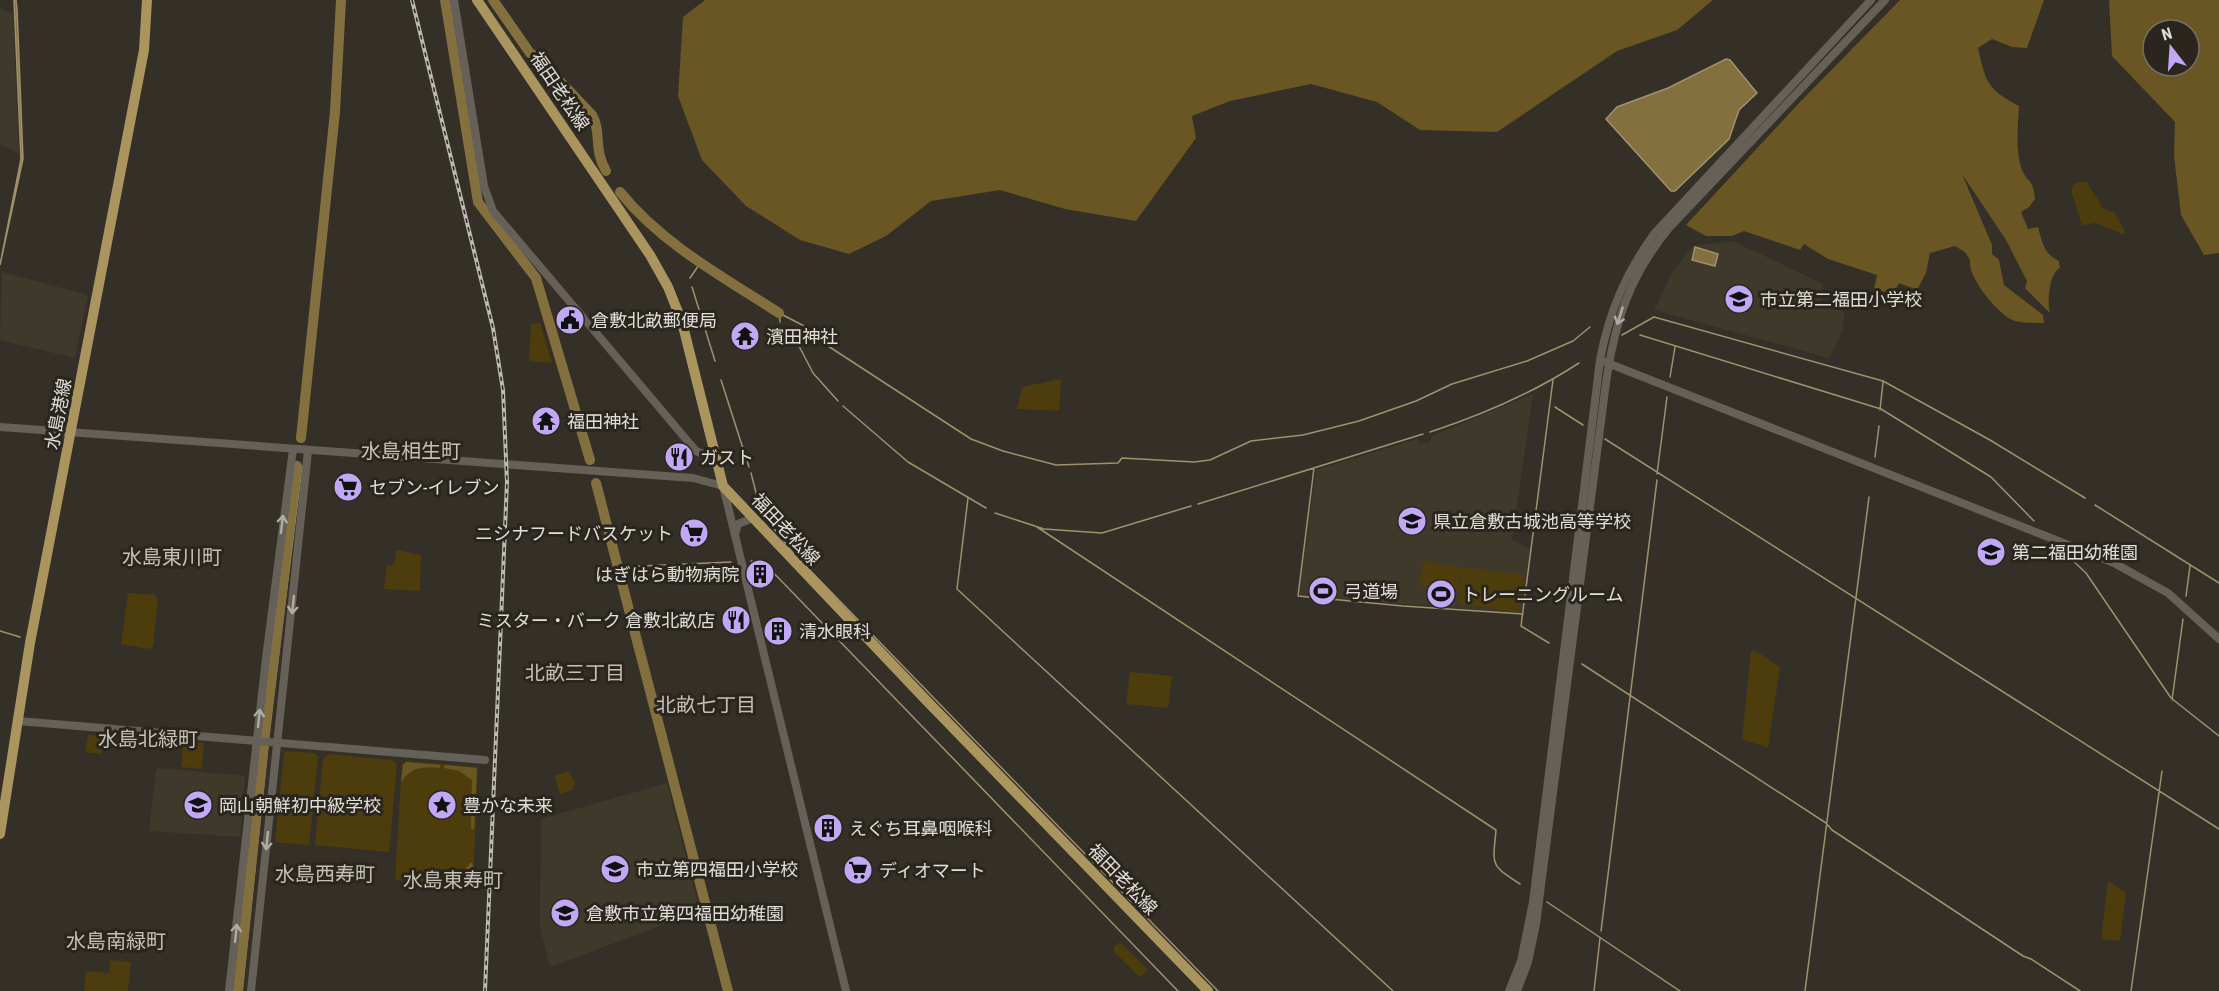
<svg xmlns="http://www.w3.org/2000/svg" width="2219" height="991" font-family="'Roboto Condensed','Noto Sans JP',sans-serif">
	<style>
		.built { fill: #3f392c }
		.green { fill: #4e3d0c }
		.forest { fill: #695623; fill-rule: evenodd }
		.water { fill: #84703e; stroke: #a0916c; stroke-width: 1.5 }
		.lines { fill: none; stroke-linecap: round; stroke-linejoin: round }
		.stream { stroke: #a0916c; stroke-width: 1.5 }
		.river { stroke: #84703e; stroke-width: 10 }
		.minor { stroke: #656158; stroke-width: 8 }
		.major { stroke: #ab955f; stroke-width: 10 }
		.rail-casing { stroke: #bcbab3; stroke-width: 4 }
		.rail { stroke: #2a261e; stroke-width: 1.5; stroke-dasharray: 4.5; stroke-linecap: butt }
		.oneway { stroke: #afaca5 }
		.labels { text-anchor: middle; dominant-baseline: central; stroke-width: 6; stroke-linejoin: round; paint-order: stroke }
		.street-label { font-size: 18px; fill: #e0ded8; stroke: #2a261e }
		.poi-label { font-size: 18px; fill: #e0ded8; stroke: #2a261e; text-anchor: start }
		.neighbourhood-label { font-size: 20px; fill: #c4c0b6; stroke: #2a261e }
	</style>
	<rect width="100%" height="100%" fill="#343028"/>
	<!-- built -->
	<path class="built" d="M0 8 13 13 19 154 0 144Z
		M1733 241 1823 284 1821 300 1845 313 1842 332 1829 358 1654 310 1672 273 1693 246Z
		M2 272 88 295 75 358 0 340Z
		M1533 394 1512 540 1530 549 1522 613 1299 596 1316 470 1418 439 1420 444 1430 443 1432 436Z
		M158 768 245 776 240 837 149 831 156 771Z
		M667 783 700 911 550 967 540 927 541 819Z"/>
	<!-- green -->
	<path class="green" d="M2087 181C2091 192 2099 199 2103 209L2114 212 2126 233 2122 234 2096 223 2082 225 2071 190 2074 184Z
		M540 323 552 363 529 361 531 324Z
		M1061 379 1059 411 1017 409 1022 387Z
		M396 550 421 555 420 591 384 589 387 565H394Z
		M1423 561 1461 567 1458 591 1419 586Z
		M1462 567 1524 575 1520 612 1458 604Z
		M128 593 155 595 158 600 153 646 149 649 121 644Z
		M1754 650 1780 667 1768 748 1742 739 1751 651Z
		M1130 672 1172 676 1168 708 1126 704Z
		M88 735 102 736V754L85 752Z
		M183 742 204 743 202 769 181 767Z
		M287 751 315 753 318 757 309 845 275 842 284 754Z
		M328 754 392 760 397 764 389 852 315 845 323 759Z
		M406 761 478 767 473 884 395 880 402 764Z
		M569 771 575 783 573 790 560 794 555 776Z
		M2108 881 2126 893 2120 941 2101 939Z
		M1120 942 1148 970 1140 977 1114 952V947Z
		M110 960 131 962 128 991H84L86 971 109 973Z"/>
	<!-- forest -->
	<path class="forest" d="M705 0H1713L1677 30 1617 51 1497 132 1420 130 1377 102 1311 84 1230 101 1192 116 1196 138 1136 221 1065 209 1000 190 931 201 886 236 849 254 800 240 746 206 702 160 678 96 683 17Z
		M1900 0H2044L2027 48 2012 47 1992 39 1978 48C1986 83 1987 89 2019 106 2018 125 2015 151 2022 170 2028 184 2033 177 2035 199L2029 207 2021 212 2028 229 2038 227C2042 242 2044 254 2059 261L2060 268C2049 273 2047 303 2050 313L2025 288 2027 281 2006 240 1962 174 1992 245V254L1999 260 2004 285 2043 315 2044 323C2035 323 2024 323 2015 321 1999 316 1967 277 1970 260L1965 252 1955 246 1930 253 1926 273 1917 290 1899 283 1893 294 1874 289 1877 275 1828 259 1804 244 1800 250 1744 231 1732 236H1706L1686 225 1800 102Z
		M2109 0H2219V253L2204 255 2181 215 2174 156 2175 122 2112 56ZM2153 30H2189V66H2153Z
		M406 762 440 765V768C423 766 409 768 401 783L403 765Z
		M445 765 477 768 474 829H471L472 780 459 771 444 768Z
		M470 863H473L472 883 433 881V877C446 880 463 876 470 863Z"/>
	<!-- water -->
	<path class="water" d="M14 0H16L17 9 23 159 0 265 21 159Z
		M1726 59 1730 60 1757 93 1739 110 1729 139 1675 191H1671L1606 119 1617 107 1668 88Z
		M1695 247 1718 254 1715 266 1692 260Z"/>
	<g class="lines">
		<!-- stream -->
		<path class="stream" d="M690 278 701 262
			M692 287 715 361
			M779 313 808 328 828 346 971 439 1003 451 1056 465 1118 463 1122 458 1194 462 1210 460 1251 441 1303 435 1359 421 1416 401 1452 384 1527 361 1573 341 1590 327
			M779 314 780 322
			M785 333 799 346 813 373 838 401
			M1622 335 1654 317 1883 381 1990 440 2085 498
			M1640 335 1881 409 1991 477 2034 521
			M1670 377 1675 347
			M721 380 749 467
			M843 406 908 462 986 508
			M1555 407 1583 425
			M1880 410 1883 382
			M1430 432C1482 415 1533 393 1579 363
			M304 438 338 112 344 0
			M1605 439 2219 829
			M1875 457 1879 426
			M1314 468 1298 596 1403 606 1523 614
			M751 473 761 512 793 553
			M1657 474 1667 397
			M968 498 957 589 1393 991
			M1198 504 1423 434
			M2095 505 2219 583
			M995 513 1044 529 1102 533 1191 506
			M1037 527 1496 830C1493 865 1489 864 1520 884
			M2069 557 2086 573 2171 698 2219 736
			M751 561 766 565 1178 991
			M801 561 1218 991
			M618 567 731 562
			M2186 596 2190 566
			M0 631 20 637
			M1549 643 1521 626 1553 380
			M1582 664 1826 823 1832 830 2023 956 2031 959 2080 991
			M2172 700 2183 619
			M268 739 302 466
			M1547 902 1680 991
			M1601 931 1657 480
			M242 991 268 744
			M1594 991 1600 938
			M1805 991 1869 497
			M2131 991 2162 771"/>
		<!-- river -->
		<path class="river" d="M445 0 478 202 536 278 590 460
			M493 0 530 53 538 58 592 115C602 132 593 149 606 171
			M620 192C662 244 723 277 779 313
			M301 438 335 112 341 0
			M596 483 728 991
			M238 991 265 734 297 466"/>
		<!-- minor -->
		<path class="minor" d="M454 0 484 186 493 211 696 451 703 454 715 452
			M1605 362 2114 563 2168 593 2219 639
			M0 427 693 478 723 486 846 991
			M735 534 738 524 753 518
			M18 721 485 760
			M229 991 266 658 293 449
			M251 991 308 451
			M1509 991 1521 961 1533 902 1600 360C1609 312 1625 274 1654 234L1871 0
			M1517 991 1528 962 1536 924 1606 383C1615 321 1629 277 1669 228L1885 0"/>
		<!-- major -->
		<path class="major" d="M477 0 650 255 668 287 682 322 723 486 924 698 1208 991
			M0 834 30 643 144 50 147 0"/>
		<!-- rail casing -->
		<g class="rail-casing">
			<path id="rail" d="M412 0 493 328 503 390 507 482 485 991"/>
		</g>
		<!-- rail -->
		<use href="#rail" class="rail"/>
	</g>
	<!-- one-way arrows -->
	<defs><path id="oneway-shaft" d="M-6 0H5M1.5-3L5.5 0L1.5 3" fill="none" stroke-width="1.6" stroke-linecap="round" stroke-linejoin="round" transform="scale(1.5)"/></defs>
	<g class="oneway">
		<use href="#oneway-shaft" transform="translate(1620 316) rotate(107)"/>
		<use href="#oneway-shaft" transform="translate(282 524) rotate(-83)"/>
		<use href="#oneway-shaft" transform="translate(293 605) rotate(96)"/>
		<use href="#oneway-shaft" transform="translate(259 718) rotate(-84)"/>
		<use href="#oneway-shaft" transform="translate(267 841) rotate(96)"/>
		<use href="#oneway-shaft" transform="translate(236 933) rotate(-84)"/>
	</g>
	<!-- icons -->
	<defs>
		<g id="school-disc" transform="scale(1.5)"><circle r="9.5" fill="#c0a8f4" stroke="#2a261e"/><path d="M0-5L7-2L0 1L-7-2ZM-4 1L0 2.5L4 1V4Q0 6-4 4Z" fill="#111"/></g>
		<g id="civic-disc" transform="scale(1.5)"><circle r="9.5" fill="#c0a8f4" stroke="#2a261e"/><path d="M-.6-6.5H3V-4.5H.6V-3L4-1V1h2V6H-6V1h2V-1L-.6-3ZM-1.2 2.5V6h2.4V2.5Z" fill="#111"/></g>
		<g id="temple-disc" transform="scale(1.5)"><circle r="9.5" fill="#c0a8f4" stroke="#2a261e"/><path d="M0-6L5-2H3V0L6.5 2.5H4V6H1.5V3h-3V6H-4V2.5H-6.5L-3 0V-2H-5Z" fill="#111"/></g>
		<g id="restaurant-disc" transform="scale(1.5)"><circle r="9.5" fill="#c0a8f4" stroke="#2a261e"/><path d="M-5-6h1v4h1v-4h1v4h1v-4h1v5L-1.5 .5V6h-2V.5L-5-1ZM5-6V6H3V1.5H1.5Q1.5-4 5-6Z" fill="#111"/></g>
		<g id="supermarket-disc" transform="scale(1.5)"><circle r="9.5" fill="#c0a8f4" stroke="#2a261e"/><path d="M-6-5.5h2.5l.6 2H6L4.5 2H-2.5L-4.4-4H-6ZM-1.5 3.2a1.3 1.3 0 1 0 .1 0ZM3 3.2a1.3 1.3 0 1 0 .1 0Z" fill="#111"/></g>
		<g id="building-disc" transform="scale(1.5)"><circle r="9.5" fill="#c0a8f4" stroke="#2a261e"/><path d="M-4-6H4V6H1V3H-1V6H-4ZM-2.5-4.3h1.7v1.8h-1.7ZM.8-4.3h1.7v1.8H.8ZM-2.5-1h1.7V.8h-1.7ZM.8-1h1.7V.8H.8Z" fill="#111"/></g>
		<g id="stadium-disc" transform="scale(1.5)"><circle r="9.5" fill="#c0a8f4" stroke="#2a261e"/><path d="M0-5a6.5 5 0 1 0 0 10a6.5 5 0 1 0 0-10ZM-3.5-1.8h7v3.6h-7Z" fill="#111"/></g>
		<g id="sight-disc" transform="scale(1.5)"><circle r="9.5" fill="#c0a8f4" stroke="#2a261e"/><path d="M0-6L1.8-2.2L6-1.7L2.9 1.2L3.7 5.4L0 3.3L-3.7 5.4L-2.9 1.2L-6-1.7L-1.8-2.2Z" fill="#111"/></g>
	</defs>
	<g fill-rule="evenodd">
		<use href="#school-disc" x="1739" y="299"/>
		<use href="#civic-disc" x="570" y="320"/>
		<use href="#temple-disc" x="745" y="336"/>
		<use href="#temple-disc" x="546" y="421"/>
		<use href="#restaurant-disc" x="679" y="457"/>
		<use href="#supermarket-disc" x="348" y="487"/>
		<use href="#school-disc" x="1412" y="521"/>
		<use href="#supermarket-disc" x="694" y="533"/>
		<use href="#school-disc" x="1991" y="552"/>
		<use href="#building-disc" x="760" y="574"/>
		<use href="#stadium-disc" x="1323" y="591"/>
		<use href="#stadium-disc" x="1441" y="594"/>
		<use href="#restaurant-disc" x="736" y="620"/>
		<use href="#building-disc" x="778" y="631"/>
		<use href="#school-disc" x="198" y="805"/>
		<use href="#sight-disc" x="442" y="805"/>
		<use href="#building-disc" x="828" y="828"/>
		<use href="#school-disc" x="615" y="869"/>
		<use href="#supermarket-disc" x="858" y="870"/>
		<use href="#school-disc" x="565" y="913"/>
	</g>
	<g class="labels">
		<!-- street labels -->
		<g class="street-label">
			<text transform="translate(560 91) rotate(56)">福田老松線</text>
			<text transform="translate(58 414) rotate(-79)">水島港線</text>
			<text transform="translate(786 529) rotate(47)">福田老松線</text>
			<text transform="translate(1123 879) rotate(46)">福田老松線</text>
		</g>
		<!-- poi labels -->
		<g class="poi-label">
			<text x="1760" y="299">市立第二福田小学校</text>
			<text x="591" y="320">倉敷北畝郵便局</text>
			<text x="766" y="336">濱田神社</text>
			<text x="567" y="421">福田神社</text>
			<text x="700" y="457">ガスト</text>
			<text x="369" y="487">セブン-イレブン</text>
			<text x="1433" y="521">県立倉敷古城池高等学校</text>
			<text x="673" y="533" text-anchor="end">ニシナフードバスケット</text>
			<text x="2012" y="552">第二福田幼稚園</text>
			<text x="739" y="574" text-anchor="end">はぎはら動物病院</text>
			<text x="1344" y="591">弓道場</text>
			<text x="1462" y="594">トレーニングルーム</text>
			<text x="715" y="620" text-anchor="end">ミスター・バーク 倉敷北畝店</text>
			<text x="799" y="631">清水眼科</text>
			<text x="219" y="805">岡山朝鮮初中級学校</text>
			<text x="463" y="805">豊かな未来</text>
			<text x="849" y="828">えぐち耳鼻咽喉科</text>
			<text x="636" y="869">市立第四福田小学校</text>
			<text x="879" y="870">ディオマート</text>
			<text x="586" y="913">倉敷市立第四福田幼稚園</text>
		</g>
		<!-- neighbourhood labels -->
		<g class="neighbourhood-label">
			<text x="411" y="451">水島相生町</text>
			<text x="172" y="557">水島東川町</text>
			<text x="575" y="673">北畝三丁目</text>
			<text x="706" y="705">北畝七丁目</text>
			<text x="148" y="739">水島北緑町</text>
			<text x="325" y="874">水島西寿町</text>
			<text x="453" y="880">水島東寿町</text>
			<text x="116" y="941">水島南緑町</text>
		</g>
	</g>
	<!-- north arrow -->
	<g transform="translate(2171 48) rotate(343)"><circle r="28" fill="#2a261e" stroke="#737068" stroke-width="1.5"/>
	<path d="M0-4.5L10 22L0 15L-10 22Z" fill="#c0a8f4"/>
	<text y="-9" font-size="16" font-weight="bold" text-anchor="middle" fill="#e0ded8">N</text>
	</g>
</svg>
